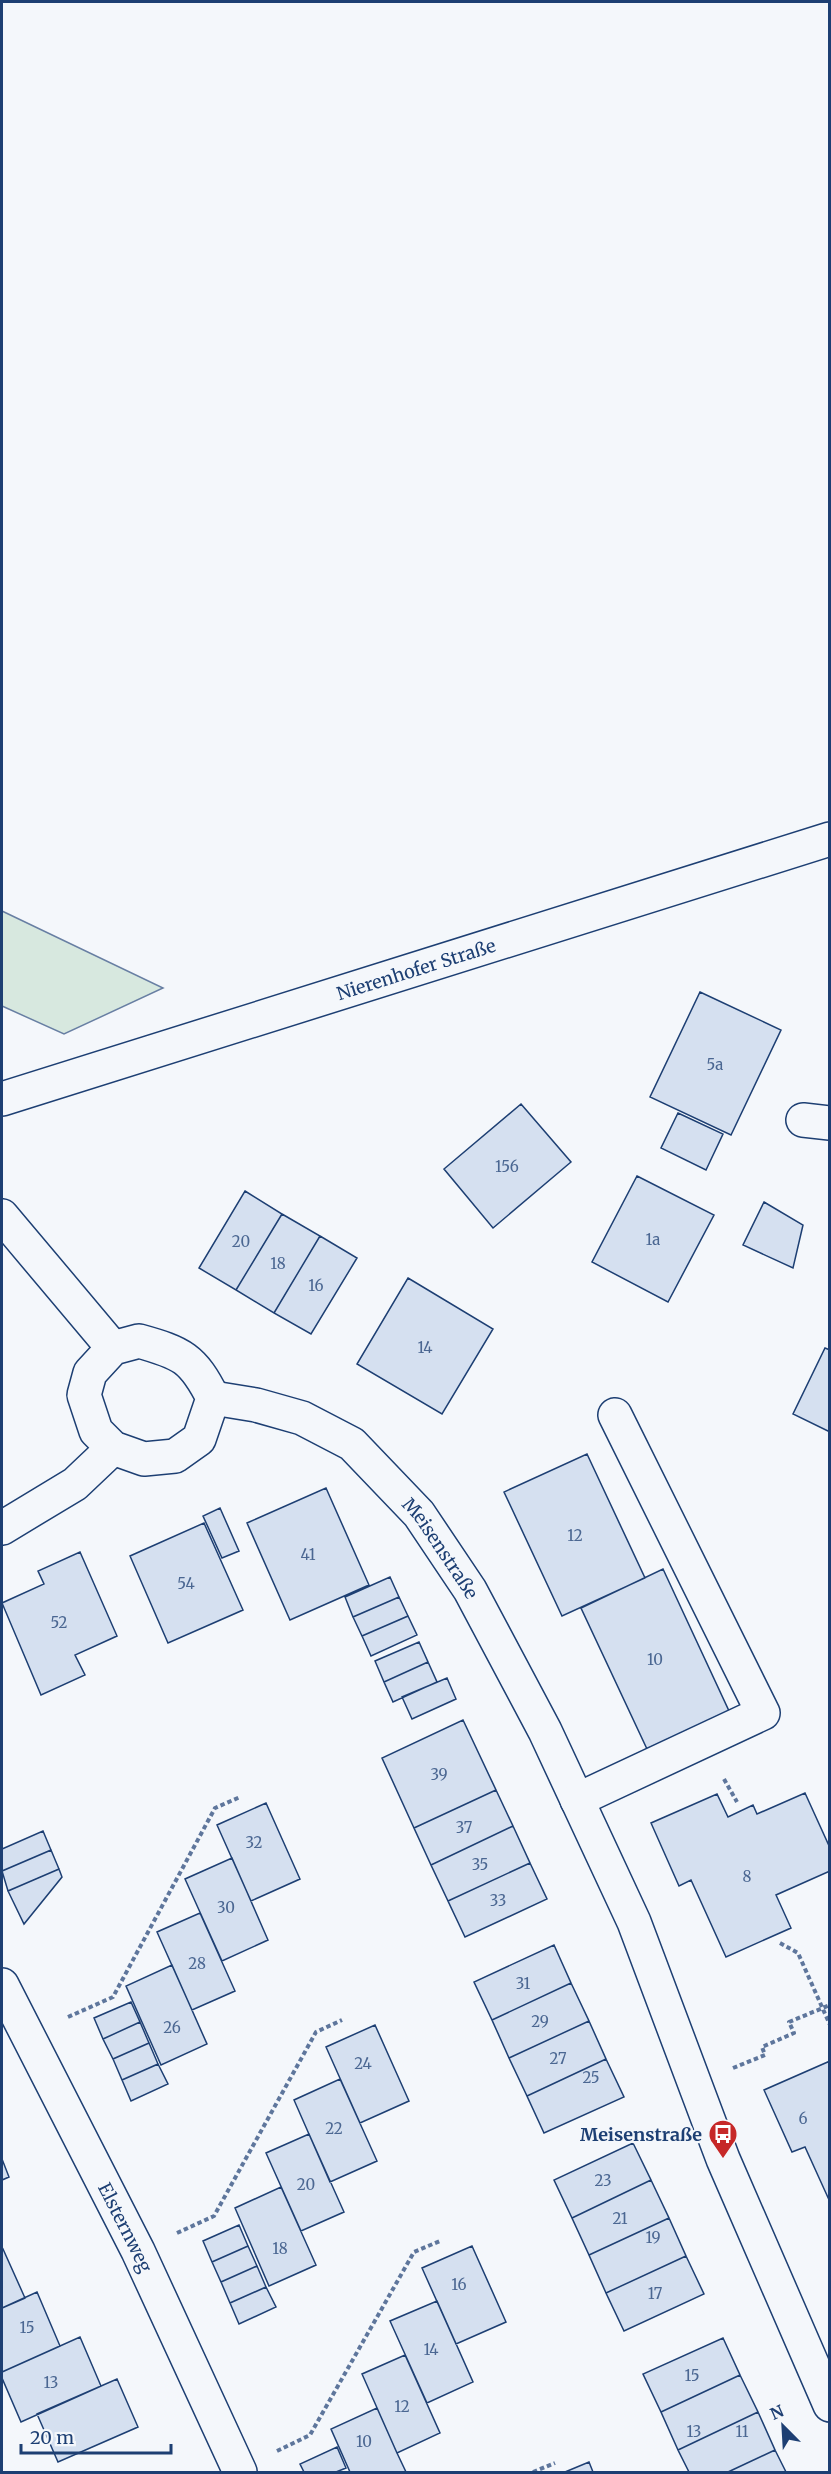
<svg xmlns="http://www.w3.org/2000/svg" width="831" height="2474" font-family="Merriweather,serif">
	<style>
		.green { fill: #d7e8df; stroke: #687fa3; stroke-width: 1.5 }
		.building { fill: #d5e0f0; stroke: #1d3f73; stroke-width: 1.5 }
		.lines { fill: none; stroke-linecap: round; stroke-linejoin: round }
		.minor-casing { stroke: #1d3f73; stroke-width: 36 }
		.path { stroke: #5e769c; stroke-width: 4; stroke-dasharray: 4.5 3; stroke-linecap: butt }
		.minor { stroke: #f4f7fb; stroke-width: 33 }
		.labels { text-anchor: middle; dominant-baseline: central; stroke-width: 4.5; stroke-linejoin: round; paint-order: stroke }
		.number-label { font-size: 15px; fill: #4b6792 }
		.street-label { font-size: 18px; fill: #1d3f73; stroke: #f4f7fb }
		.poi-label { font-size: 18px; font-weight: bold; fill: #1d3f73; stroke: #f4f7fb; text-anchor: end }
	</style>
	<rect width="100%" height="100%" fill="#f4f7fb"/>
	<!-- green -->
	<path class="green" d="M2 911 163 988 64 1034 2 1006Z"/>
	<!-- building -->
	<path class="building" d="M700 992 781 1030 731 1135 650 1097Z
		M521 1104 571 1162 493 1228 444 1169Z
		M678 1113 723 1134 706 1170 661 1148Z
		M637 1176 714 1215 668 1302 592 1262Z
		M245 1191 282 1214 236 1290 199 1268Z
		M764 1202 803 1225 793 1268 743 1245Z
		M282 1214 320 1236 274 1313 236 1290Z
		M320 1236 357 1258 311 1334 274 1313Z
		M408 1278 493 1329 442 1414 357 1364Z
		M825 1348 830 1350V1432L793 1414Z
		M587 1454 645 1578 562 1616 504 1492Z
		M326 1488 369 1585 290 1620 247 1523Z
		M220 1508 239 1551 222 1558 203 1516Z
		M204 1523 243 1610 168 1643 130 1556Z
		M80 1552 117 1636 75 1655 85 1675 41 1695 2 1603 44 1584 38 1571Z
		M663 1569 729 1711 647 1749 581 1608Z
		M390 1577 399 1597 353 1617 345 1597Z
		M399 1597 408 1616 362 1636 353 1617Z
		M408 1616 417 1635 371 1656 362 1636Z
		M419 1642 428 1662 384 1682 375 1661Z
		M428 1662 437 1682 393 1702 384 1682Z
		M447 1678 456 1699 412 1719 402 1697Z
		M463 1720 496 1790 414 1828 382 1758Z
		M496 1790 513 1826 431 1865 414 1828Z
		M805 1793 830 1848V1871L776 1895 791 1928 726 1957 691 1880 679 1886 651 1823 717 1794 728 1817 753 1805 757 1814Z
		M266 1803 300 1879 251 1901 217 1825Z
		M513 1826 530 1863 448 1901 431 1865Z
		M43 1831 51 1850 2 1871V1849Z
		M51 1850 59 1869 8 1891 2 1871Z
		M232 1858 268 1940 222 1961 185 1879Z
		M530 1863 547 1899 465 1937 448 1901Z
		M59 1869 62 1877 24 1924 8 1891Z
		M200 1913 235 1991 192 2010 157 1932Z
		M554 1945 571 1983 492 2020 474 1982Z
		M172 1965 207 2044 161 2065 126 1986Z
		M571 1983 589 2021 509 2058 492 2020Z
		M131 2002 140 2022 103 2039 94 2018Z
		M589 2021 606 2059 527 2096 509 2058Z
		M140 2022 149 2043 113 2059 103 2039Z
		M375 2025 409 2101 360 2123 326 2047Z
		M149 2043 158 2064 122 2080 113 2059Z
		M606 2059 624 2097 544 2133 527 2096Z
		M830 2061V2202L805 2147 792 2152 764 2090Z
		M158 2064 168 2084 131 2101 122 2080Z
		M340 2079 377 2161 330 2182 294 2100Z
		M309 2134 344 2212 301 2231 266 2153Z
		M633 2143 651 2180 572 2218 554 2180Z
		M2 2159 9 2177 2 2180Z
		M651 2180 669 2218 589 2255 572 2218Z
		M281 2187 316 2265 269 2286 235 2208Z
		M669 2218 686 2256 606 2293 589 2255Z
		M239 2225 248 2246 212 2262 203 2241Z
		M248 2246 257 2266 221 2282 212 2262Z
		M472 2246 506 2322 456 2344 422 2268Z
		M3 2249 25 2298 2 2308V2250Z
		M686 2256 704 2294 624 2331 606 2293Z
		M257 2266 266 2287 230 2303 221 2282Z
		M266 2287 276 2307 239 2324 230 2303Z
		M37 2292 60 2346 2 2372V2308Z
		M437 2301 473 2382 427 2403 390 2321Z
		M80 2337 101 2386 21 2422 2 2378V2372Z
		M723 2338 740 2375 661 2412 643 2374Z
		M405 2355 440 2433 397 2453 362 2374Z
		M740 2375 758 2412 678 2450 661 2412Z
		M117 2379 138 2427 58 2462 37 2414Z
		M377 2408 397 2453 406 2472H350L331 2429Z
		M758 2412 775 2450 728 2472H689L678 2450Z
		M337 2447 346 2468 336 2472H304L300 2464Z
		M775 2450 786 2472H728Z
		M589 2462 593 2472H565Z"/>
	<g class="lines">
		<!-- minor casing -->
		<g class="minor-casing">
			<g id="minor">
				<path id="s1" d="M2 1099 830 839"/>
				<path d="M803 1120 830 1123"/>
				<path d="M2 1216 113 1348"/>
				<path d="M139 1341C182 1353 193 1358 213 1398L199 1439 175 1456 144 1459 113 1448 96 1431 84 1395 90 1373 113 1348Z"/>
				<path id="s2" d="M213 1398 256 1405 302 1418 352 1444 419 1514 470 1590 545 1731 634 1922 723 2159 830 2405"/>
				<path d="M2 1528 75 1484 113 1448"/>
				<path d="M577 1800 763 1713 615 1415"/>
				<path id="s3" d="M2 1985 138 2251 240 2472"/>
			</g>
		</g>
		<!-- path -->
		<path class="path" d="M724 1779 737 1802
			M780 1943 798 1953 830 2025
			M68 2017 113 1997 215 1808 240 1797
			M733 2068 765 2055 762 2047 794 2033 789 2022 830 2005
			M177 2233 214 2216 316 2032 342 2020
			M277 2451 310 2435 414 2252 440 2241
			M533 2472 555 2463"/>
		<!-- minor -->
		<use href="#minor" class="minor"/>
	</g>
	<!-- icons -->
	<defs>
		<g id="bus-pin" transform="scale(1.5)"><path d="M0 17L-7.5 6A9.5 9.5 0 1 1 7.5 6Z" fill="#c62828" stroke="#f4f7fb"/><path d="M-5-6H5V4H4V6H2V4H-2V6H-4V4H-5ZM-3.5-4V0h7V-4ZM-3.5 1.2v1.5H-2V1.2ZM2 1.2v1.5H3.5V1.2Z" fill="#fff"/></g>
	</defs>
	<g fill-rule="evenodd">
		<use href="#bus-pin" x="723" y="2134"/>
	</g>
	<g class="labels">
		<!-- number labels -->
		<g class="number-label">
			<text x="715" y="1064">5a</text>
			<text x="507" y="1166">156</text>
			<text x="653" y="1239">1a</text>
			<text x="241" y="1241">20</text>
			<text x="278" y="1263">18</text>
			<text x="316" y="1285">16</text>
			<text x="425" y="1347">14</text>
			<text x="575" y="1535">12</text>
			<text x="308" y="1554">41</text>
			<text x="186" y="1583">54</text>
			<text x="59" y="1622">52</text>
			<text x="655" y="1659">10</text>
			<text x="439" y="1774">39</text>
			<text x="464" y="1827">37</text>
			<text x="254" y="1842">32</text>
			<text x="480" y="1864">35</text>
			<text x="747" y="1876">8</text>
			<text x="498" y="1900">33</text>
			<text x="226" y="1907">30</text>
			<text x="197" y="1963">28</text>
			<text x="523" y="1983">31</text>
			<text x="540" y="2021">29</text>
			<text x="172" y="2027">26</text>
			<text x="558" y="2058">27</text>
			<text x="363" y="2063">24</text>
			<text x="591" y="2077">25</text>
			<text x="803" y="2118">6</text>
			<text x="334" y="2128">22</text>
			<text x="603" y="2180">23</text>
			<text x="306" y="2184">20</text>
			<text x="620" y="2218">21</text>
			<text x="653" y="2237">19</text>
			<text x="280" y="2248">18</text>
			<text x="459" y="2284">16</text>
			<text x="655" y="2293">17</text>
			<text x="27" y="2327">15</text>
			<text x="431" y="2349">14</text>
			<text x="692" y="2375">15</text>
			<text x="51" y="2382">13</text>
			<text x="402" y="2406">12</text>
			<text x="694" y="2431">13</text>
			<text x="742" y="2431">11</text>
			<text x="364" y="2441">10</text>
		</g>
		<!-- street labels -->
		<g class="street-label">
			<text stroke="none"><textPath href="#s1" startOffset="434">Nierenhofer Straße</textPath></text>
			<text stroke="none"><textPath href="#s2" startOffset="285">Meisenstraße</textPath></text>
			<text stroke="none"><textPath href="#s3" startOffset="272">Elsternweg</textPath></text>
		</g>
		<!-- poi labels -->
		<g class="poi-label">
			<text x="702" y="2134">Meisenstraße</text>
		</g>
	</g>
	<!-- border -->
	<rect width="831" height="2474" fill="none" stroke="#1d3f73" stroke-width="6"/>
	<!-- north arrow -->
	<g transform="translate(783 2426) rotate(336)" stroke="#f4f7fb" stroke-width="4.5" paint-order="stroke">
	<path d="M0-4.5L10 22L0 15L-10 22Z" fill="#1d3f73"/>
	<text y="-9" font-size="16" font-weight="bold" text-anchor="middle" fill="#1d3f73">N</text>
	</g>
	<!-- scale -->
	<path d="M21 2444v9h150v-9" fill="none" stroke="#1d3f73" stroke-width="3"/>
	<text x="30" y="2444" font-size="18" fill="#1d3f73" stroke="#f4f7fb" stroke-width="4.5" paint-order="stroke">20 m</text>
</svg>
